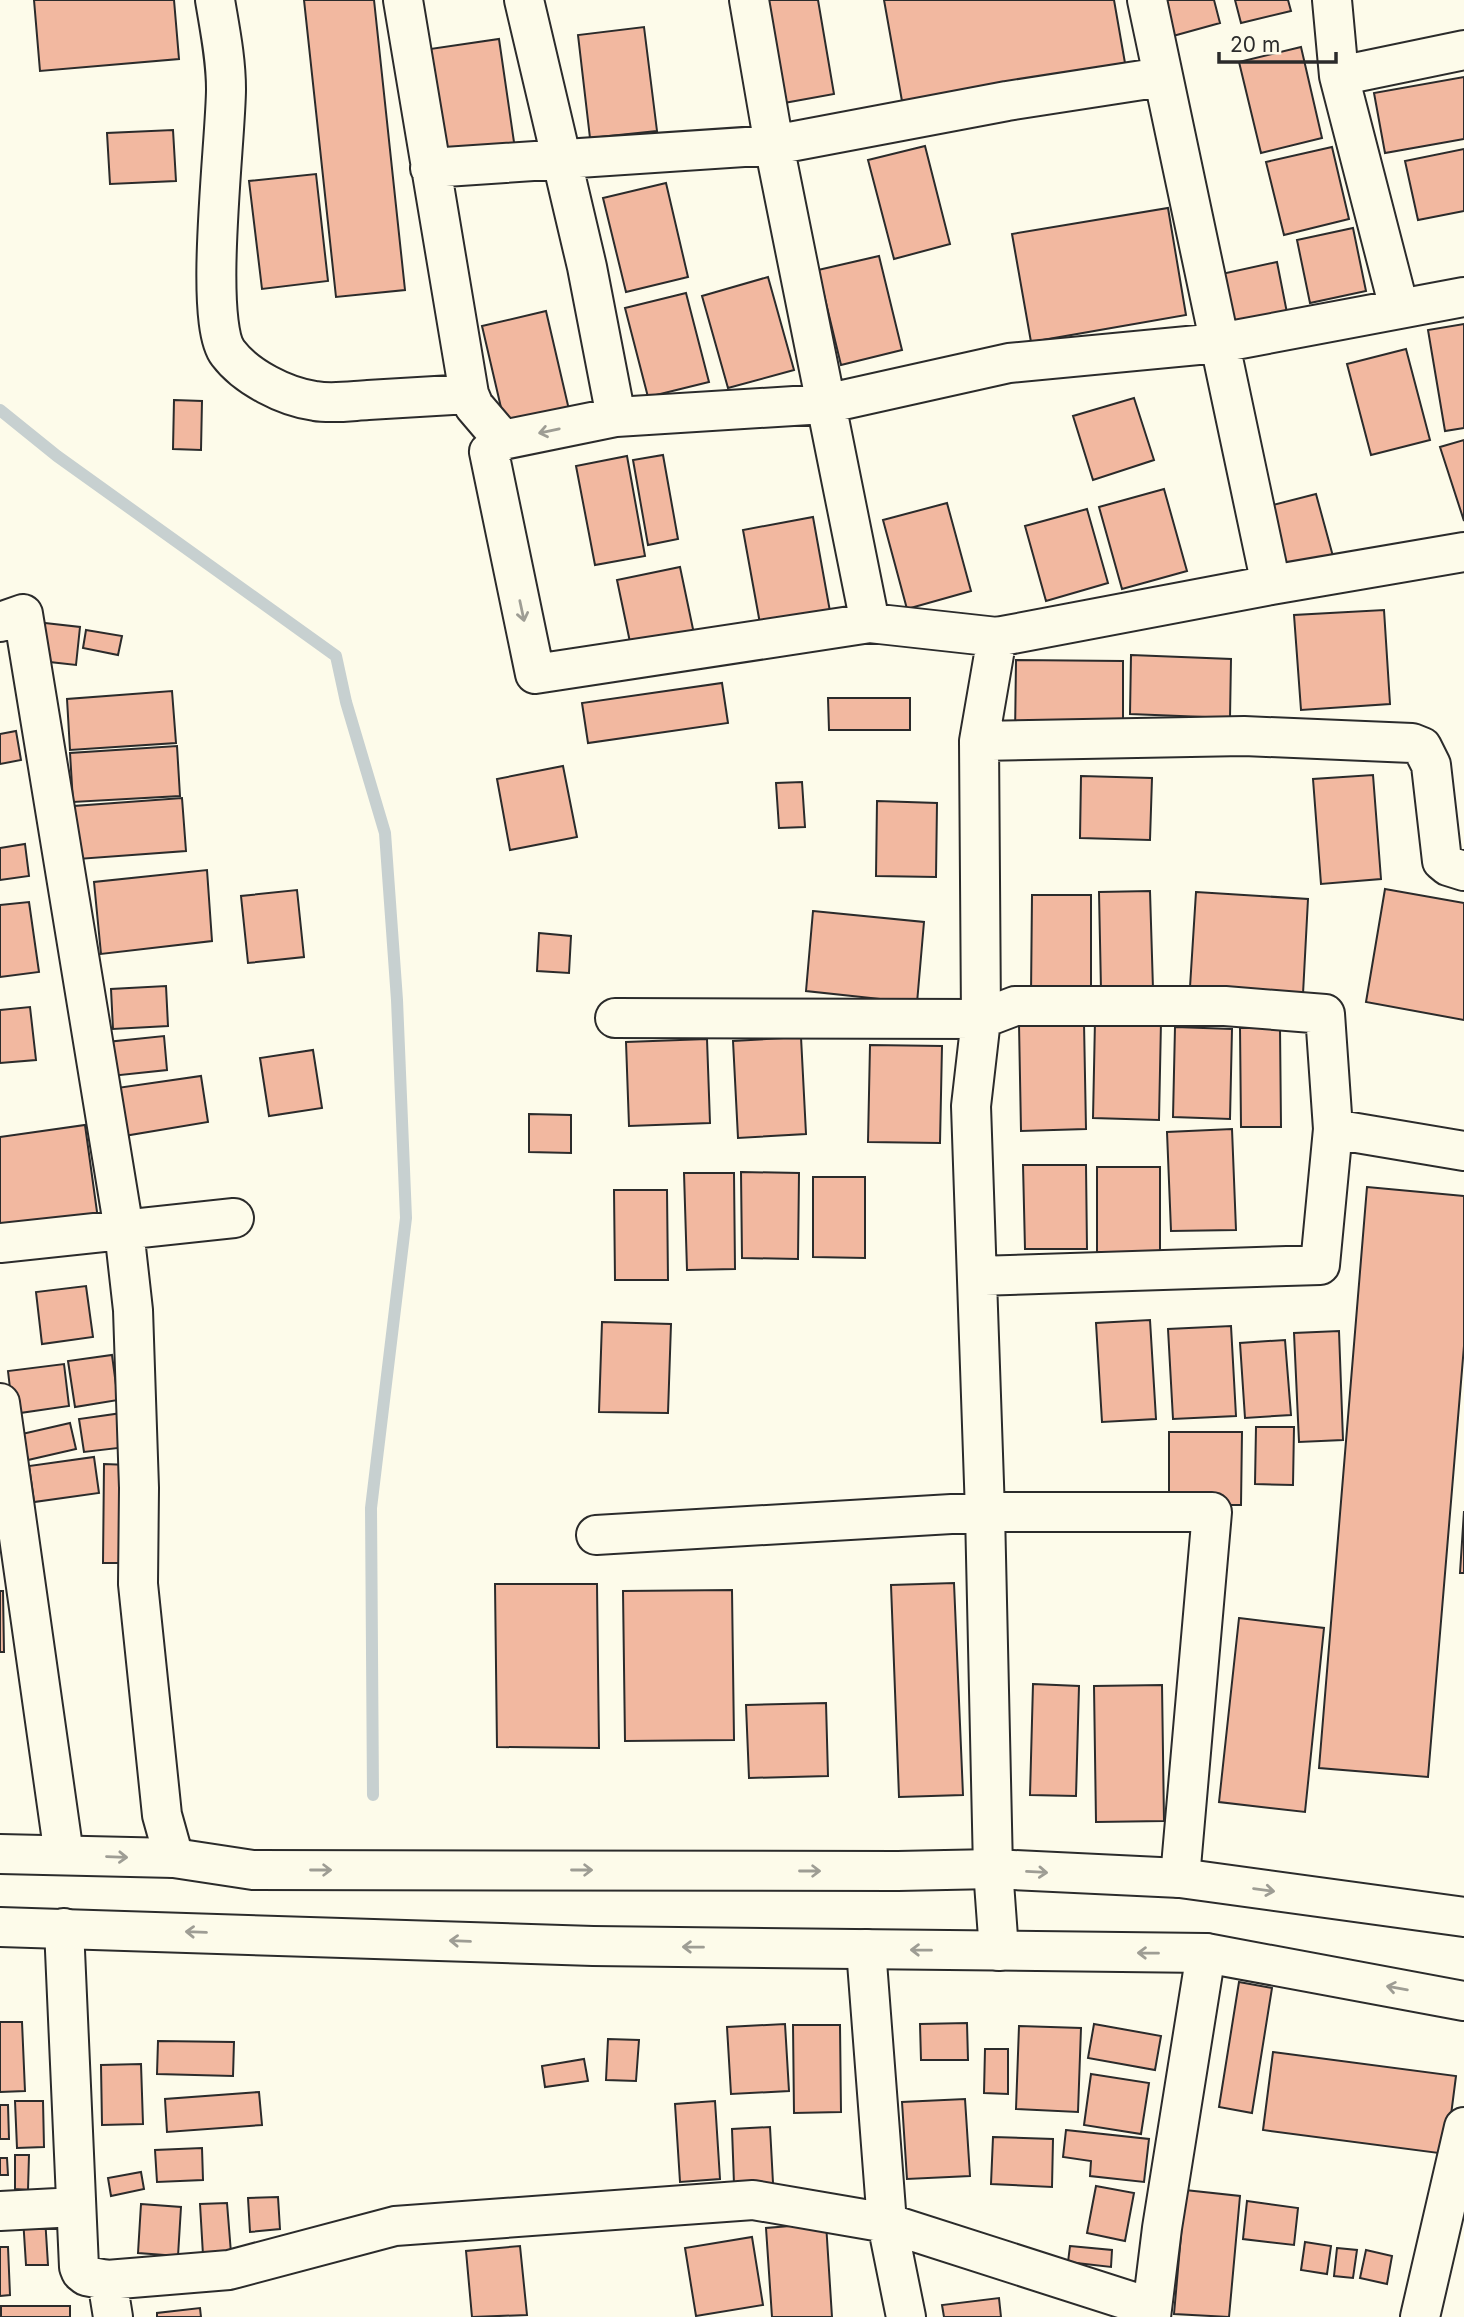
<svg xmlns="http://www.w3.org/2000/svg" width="1464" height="2317" font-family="Inter,sans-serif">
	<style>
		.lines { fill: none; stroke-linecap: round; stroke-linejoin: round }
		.stream { stroke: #c7d0d0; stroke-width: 12 }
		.building { fill: #f2b8a0; stroke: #2b2b2b; stroke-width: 2 }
		.minor-casing { stroke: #2b2b2b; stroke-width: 42 }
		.major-casing { stroke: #2b2b2b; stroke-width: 42 }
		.minor { stroke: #fdfbea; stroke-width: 38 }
		.major { stroke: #fdfbea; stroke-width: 38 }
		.oneway { stroke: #9e9d94 }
	</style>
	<rect width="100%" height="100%" fill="#fdfbea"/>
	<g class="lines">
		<!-- stream -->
		<path class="stream" d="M0 410 57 456 336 656 346 702 385 833 397 1000 406 1218 371 1508 373 1795"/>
	</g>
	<!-- building -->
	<path class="building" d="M34 0H174L179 59 40 71Z
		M304 0H374L405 290 336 297Z
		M754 0H818L834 94 773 105Z
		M884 0H1114L1125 63 902 101Z
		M1163 0H1214L1220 23 1173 36Z
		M1235 0H1288L1291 11 1241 23Z
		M644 27 657 131 590 138 578 35Z
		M499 39 515 149 446 158 430 49Z
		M1301 47 1322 138 1261 153 1239 62Z
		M1464 77V139L1385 153 1374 93Z
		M173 130 176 181 110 184 107 133Z
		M925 146 950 244 894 259 868 160Z
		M1332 147 1349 219 1284 235 1266 162Z
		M1464 149V211L1418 220 1405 161Z
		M316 174 328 281 262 289 249 181Z
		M666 183 688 277 626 292 603 198Z
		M1168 208 1186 315 1031 342 1012 234Z
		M1353 228 1366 291 1310 303 1297 240Z
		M879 256 902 350 841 365 818 270Z
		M1277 262 1289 323 1229 335 1217 275Z
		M768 277 794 370 728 388 702 296Z
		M686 293 709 382 648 397 625 308Z
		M546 311 570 414 506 429 482 326Z
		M1464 324V428L1445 431 1428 330Z
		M1406 349 1430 440 1371 455 1347 364Z
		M1134 398 1154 460 1093 480 1073 416Z
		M174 400 202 401 201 450 173 449Z
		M1464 440V521L1440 447Z
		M663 455 678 539 648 545 633 460Z
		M627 456 645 556 595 565 576 466Z
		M1164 489 1187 571 1122 589 1099 507Z
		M1316 494 1334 560 1286 573 1269 506Z
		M947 503 971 591 907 609 883 520Z
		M1087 509 1108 583 1046 601 1025 526Z
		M813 517 831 617 761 629 743 530Z
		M680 567 698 653 635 666 617 580Z
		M1384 610 1390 704 1301 710 1294 615Z
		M45 623 80 627 76 665 41 661Z
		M86 630 122 636 118 655 83 648Z
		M1131 655 1231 659 1230 718 1130 714Z
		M1016 660 1123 661V738L1015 736Z
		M722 683 728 723 588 743 582 703Z
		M172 691 176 743 70 750 67 699Z
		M828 698H910V730H829Z
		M16 731 21 760 0 764V734Z
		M177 746 180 796 73 802 70 753Z
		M563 766 577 837 510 850 497 779Z
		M1373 775 1381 879 1321 884 1313 779Z
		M1081 776 1152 778 1150 840 1080 838Z
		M802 782 805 827 779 828 776 783Z
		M182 798 186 851 78 859 74 806Z
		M877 801 937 803 936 877 876 876Z
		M25 844 29 876 0 880V848Z
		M207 870 212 941 101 954 94 882Z
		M1385 889 1464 903V1020L1366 1002Z
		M297 890 304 957 248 963 241 896Z
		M1150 891 1153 989 1101 990 1099 892Z
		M1196 892 1308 899 1303 994 1190 987Z
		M1032 895H1091V996L1031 995Z
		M29 902 39 972 0 977V905Z
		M813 911 924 922 917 1003 806 991Z
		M539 933 571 936 569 973 537 971Z
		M166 986 168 1026 113 1029 111 989Z
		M30 1007 36 1060 0 1063V1010Z
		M1095 1020 1161 1021 1159 1120 1093 1118Z
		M1084 1023 1086 1129 1021 1131 1019 1024Z
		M1175 1027 1232 1029 1230 1119 1173 1117Z
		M1240 1028H1280L1281 1127H1241Z
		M164 1036 167 1070 111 1076 107 1042Z
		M801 1037 806 1134 738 1138 733 1041Z
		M707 1039 710 1123 629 1126 626 1042Z
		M870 1045 942 1046 940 1143 868 1142Z
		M313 1050 322 1108 269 1116 260 1058Z
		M201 1076 208 1122 124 1136 117 1088Z
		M529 1114 571 1115V1153L529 1152Z
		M85 1125 98 1219 0 1233V1137Z
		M1232 1129 1236 1230 1171 1231 1167 1132Z
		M1023 1165H1086L1087 1249H1025Z
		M1097 1167H1160V1252H1097Z
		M741 1172 799 1173 798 1259 742 1258Z
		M684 1173H734L735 1269 687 1270Z
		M813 1177H865V1258L813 1257Z
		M1367 1187 1464 1196V1346L1428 1777 1319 1768Z
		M614 1190H667L668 1280H615Z
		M86 1286 93 1337 42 1344 36 1292Z
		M1150 1320 1156 1419 1102 1422 1096 1323Z
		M602 1322 671 1324 668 1413 599 1412Z
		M1231 1326 1236 1416 1173 1419 1168 1329Z
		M1339 1331 1343 1440 1299 1442 1294 1333Z
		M1285 1340 1291 1415 1245 1418 1240 1343Z
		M112 1355 118 1400 75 1407 68 1361Z
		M64 1364 69 1406 13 1414 8 1371Z
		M122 1413 127 1447 84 1452 79 1419Z
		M70 1423 76 1449 28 1460 22 1434Z
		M1256 1427H1294L1293 1485 1255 1484Z
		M1169 1432H1242L1241 1505H1169Z
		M94 1457 99 1493 34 1502 29 1466Z
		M104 1464 129 1465 128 1563H103Z
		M1464 1511V1573H1460Z
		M954 1583 963 1795 899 1797 891 1585Z
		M495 1584H597L599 1748 497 1747Z
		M732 1590 734 1740 625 1741 623 1591Z
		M0 1591H3L4 1652H0Z
		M1239 1618 1324 1628 1305 1812 1219 1802Z
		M1033 1684 1079 1686 1076 1796 1030 1795Z
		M1162 1685 1164 1821 1096 1822 1094 1686Z
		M826 1703 828 1776 749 1778 746 1705Z
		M1239 1982 1272 1988 1252 2113 1219 2107Z
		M0 2022H22L25 2091 0 2092Z
		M967 2023 968 2060H921L920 2024Z
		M785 2024 789 2091 731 2094 727 2027Z
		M1094 2024 1161 2036 1155 2070 1088 2058Z
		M793 2025H840L841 2112 794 2113Z
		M1019 2026 1081 2028 1078 2112 1016 2109Z
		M608 2039 639 2040 636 2081 606 2080Z
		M158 2041 234 2042 233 2076 157 2074Z
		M985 2049H1008V2094L984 2093Z
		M1273 2052 1456 2076 1446 2154 1263 2130Z
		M584 2059 588 2081 545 2087 542 2066Z
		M141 2064 143 2124 102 2125 101 2065Z
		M1091 2074 1149 2083 1141 2134 1084 2125Z
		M259 2092 262 2125 167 2132 165 2099Z
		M965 2099 970 2176 907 2179 902 2102Z
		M15 2101H43L44 2147 17 2148Z
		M715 2101 720 2179 680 2182 675 2104Z
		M0 2105H8L9 2139H0Z
		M770 2127 773 2183 734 2184 732 2129Z
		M1066 2130 1149 2139 1144 2182 1090 2176 1091 2161 1063 2157Z
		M993 2137 1053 2139 1052 2187 991 2184Z
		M202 2148 203 2180 157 2182 155 2150Z
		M15 2155H29L28 2190 15 2189Z
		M0 2158H7L8 2175H0Z
		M141 2172 144 2189 111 2196 108 2178Z
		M1096 2186 1134 2193 1125 2241 1087 2233Z
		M1185 2190 1240 2196 1229 2317 1174 2314Z
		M278 2197 280 2229 250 2232 248 2198Z
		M1247 2201 1298 2208 1294 2245 1243 2239Z
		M227 2203 231 2253 203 2255 200 2204Z
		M141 2204 181 2207 178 2256 138 2253Z
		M45 2217 48 2265H26L23 2218Z
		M826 2223 832 2317H772L766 2228Z
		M752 2237 763 2305 696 2316 685 2248Z
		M1305 2242 1331 2246 1327 2274 1301 2270Z
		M520 2246 527 2315 472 2317 466 2251Z
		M1070 2246 1112 2250 1111 2267 1068 2262Z
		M0 2247H8L10 2295 0 2296Z
		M1337 2248 1357 2250 1353 2278 1334 2276Z
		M1366 2250 1392 2256 1387 2284 1360 2278Z
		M999 2298 1001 2317H944L942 2305Z
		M1 2306H70V2317H1Z
		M200 2308 201 2317H157V2313Z"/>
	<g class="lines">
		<!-- minor casing -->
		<g class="minor-casing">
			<path id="minor" d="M215 0C220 30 226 59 226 89 226 138 203 321 228 353 246 377 285 397 315 401 332 404 351 401 368 400 401 398 435 396 469 394
				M403 0 469 394 474 406 503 440
				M524 0 587 267 616 417 825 404 1009 363 1219 343 1464 297
				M749 0 774 145 870 623
				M1332 0 1339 76
				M430 168 774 145 1007 101 1162 77
				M1399 308 1339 76 1464 50
				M616 417 503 440 489 452 535 674 870 623 997 637 1271 585 1147 0
				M1271 585 1464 552
				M0 622 23 614 124 1230 133 1310 139 1488 138 1584 162 1815 174 1858
				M997 637 979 741 981 1019 971 1106 985 1512 993 1869 999 1951
				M979 741 1244 736 1412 743 1422 747 1431 765 1442 861 1448 866 1464 871
				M615 1018 981 1019 1015 1006H1225L1325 1014 1333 1129 1464 1151
				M0 1243 234 1218
				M977 1276 1320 1265 1333 1129
				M0 1403 64 1855
				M596 1535 985 1512H1212L1180 1878
				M64 1928 79 2267 81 2272 86 2276 107 2280 229 2270 395 2226 753 2200 887 2223 906 2317
				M866 1949 887 2223 1152 2308
				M0 2211 76 2207
				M107 2280 113 2317
				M1151 2317 1162 2228 1206 1953
				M1420 2317 1464 2127"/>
		</g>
		<!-- major casing -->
		<g class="major-casing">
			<path id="major" d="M0 1854 174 1858 253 1870 898 1871 993 1869 1180 1878 1464 1917
				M0 1927 593 1946 1206 1953 1464 2001"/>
		</g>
		<!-- minor -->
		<use href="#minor" class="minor"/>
		<!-- major -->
		<use href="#major" class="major"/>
	</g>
	<!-- one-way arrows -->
	<defs><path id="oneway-shaft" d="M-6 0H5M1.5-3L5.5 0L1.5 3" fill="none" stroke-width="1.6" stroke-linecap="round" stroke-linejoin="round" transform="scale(1.75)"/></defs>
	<g class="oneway">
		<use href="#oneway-shaft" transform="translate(549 431) rotate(168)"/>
		<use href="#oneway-shaft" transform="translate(522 611) rotate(78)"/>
		<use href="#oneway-shaft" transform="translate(117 1857) rotate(2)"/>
		<use href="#oneway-shaft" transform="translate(321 1870)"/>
		<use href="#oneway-shaft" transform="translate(582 1870)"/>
		<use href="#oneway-shaft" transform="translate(810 1871)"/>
		<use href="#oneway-shaft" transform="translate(1037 1872) rotate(3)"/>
		<use href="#oneway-shaft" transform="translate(1264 1890) rotate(8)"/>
		<use href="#oneway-shaft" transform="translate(196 1932) rotate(-178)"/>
		<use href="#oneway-shaft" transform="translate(460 1941) rotate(-178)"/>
		<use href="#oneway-shaft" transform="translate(693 1947) rotate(-179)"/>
		<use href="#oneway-shaft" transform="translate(921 1950) rotate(-179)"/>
		<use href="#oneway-shaft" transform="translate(1148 1953) rotate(-179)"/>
		<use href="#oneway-shaft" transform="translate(1397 1988) rotate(-170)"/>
	</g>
	<!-- scale -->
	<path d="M1219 52v10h117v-10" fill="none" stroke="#2b2b2b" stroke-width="3.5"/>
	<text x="1230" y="52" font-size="21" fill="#2b2b2b" stroke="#fdfbea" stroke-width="5" paint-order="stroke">20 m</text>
</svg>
